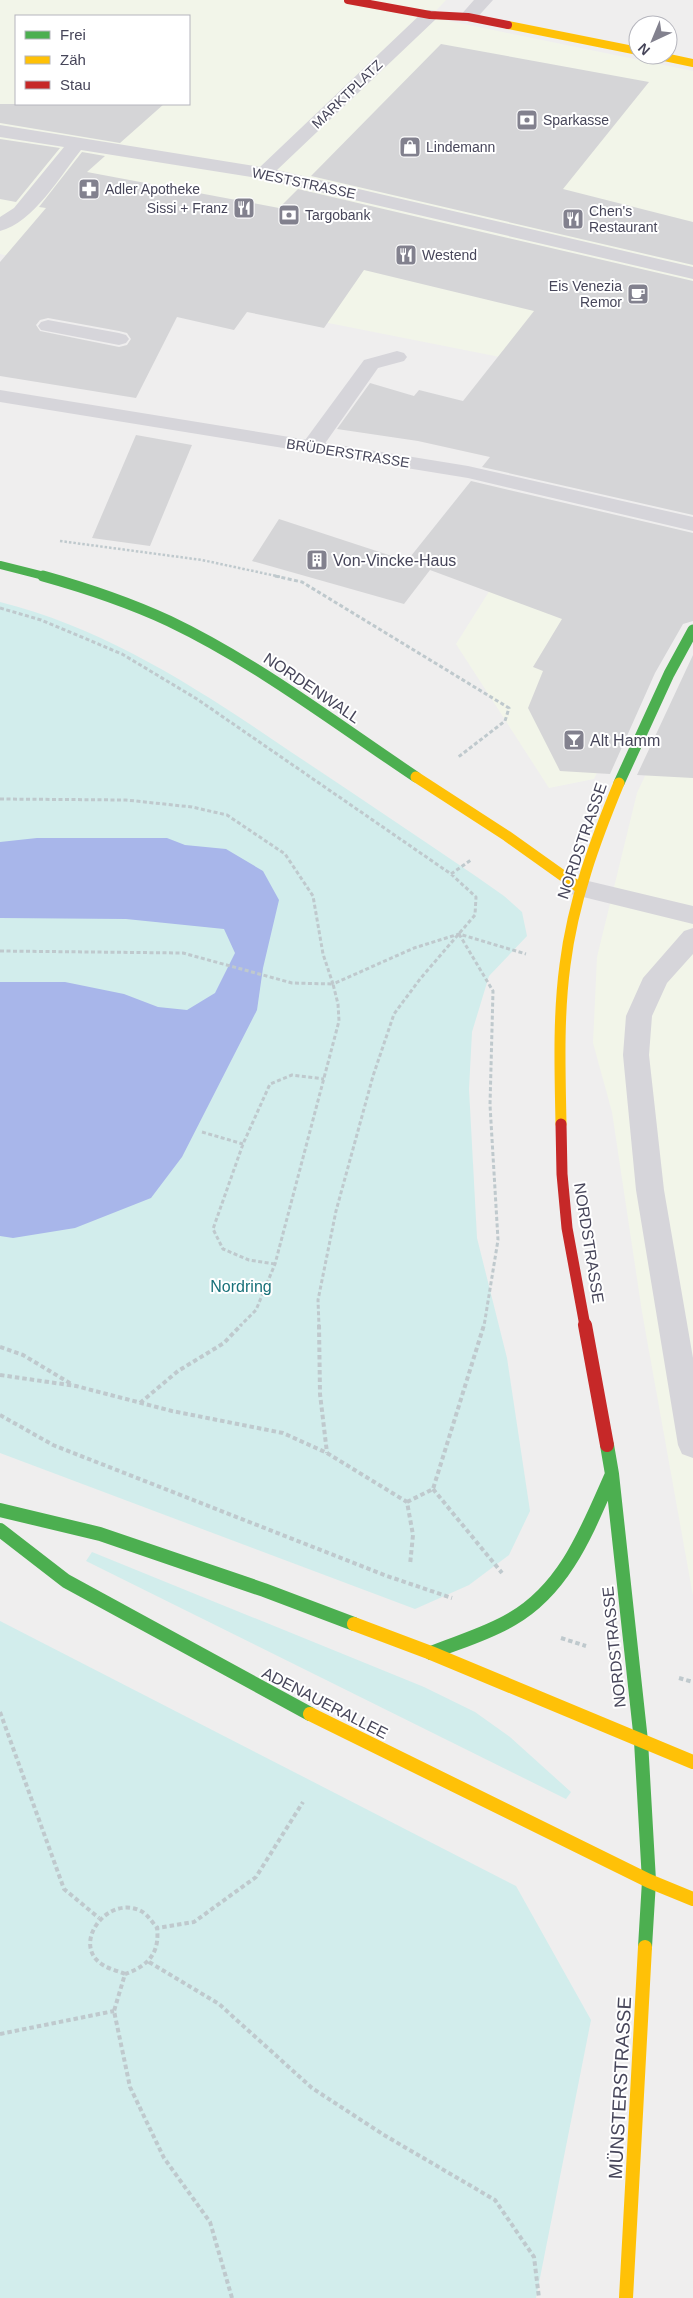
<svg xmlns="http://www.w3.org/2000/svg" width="693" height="2298" font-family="Arial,sans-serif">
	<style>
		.commercial { fill: #f2f5e9; fill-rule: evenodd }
		.green { fill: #d2edec }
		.water { fill: #a8b6ea }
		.building { fill: #d5d5d7; fill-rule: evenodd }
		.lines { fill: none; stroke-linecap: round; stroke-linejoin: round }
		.path-far2 { stroke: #bfc9cd; stroke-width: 2.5; stroke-dasharray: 2.5 2; stroke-linecap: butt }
		.path-far1 { stroke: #bfc9cd; stroke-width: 3; stroke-dasharray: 4 2.5; stroke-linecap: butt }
		.path { stroke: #bfc9cd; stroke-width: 4; stroke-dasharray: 4.5 3; stroke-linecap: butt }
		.lane { fill: #d6d5da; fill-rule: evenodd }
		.street { fill: #d6d5da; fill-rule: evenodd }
		.fast-far2 { stroke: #4caf50; stroke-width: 8 }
		.fast-far1 { stroke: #4caf50; stroke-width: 11 }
		.fast { stroke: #4caf50; stroke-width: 14 }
		.slow-far2 { stroke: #ffc107; stroke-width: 8 }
		.slow-far1 { stroke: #ffc107; stroke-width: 11 }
		.slow { stroke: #ffc107; stroke-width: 14 }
		.jam-far2 { stroke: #c62828; stroke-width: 8 }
		.jam-far1 { stroke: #c62828; stroke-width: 11 }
		.jam { stroke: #c62828; stroke-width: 14 }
		.labels { text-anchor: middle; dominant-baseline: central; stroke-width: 4; stroke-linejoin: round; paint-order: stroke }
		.far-street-label { font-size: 14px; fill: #47465a; stroke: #fff }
		.far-poi-label { font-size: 14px; fill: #47465a; stroke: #fff; text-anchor: start }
		.poi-label { font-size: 16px; fill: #47465a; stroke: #fff; text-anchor: start }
		.street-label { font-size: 16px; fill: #47465a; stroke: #fff }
		.park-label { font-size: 16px; fill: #187179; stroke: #fff }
		.near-street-label { font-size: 19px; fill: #47465a; stroke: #fff }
	</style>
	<rect width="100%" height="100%" fill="#efeeee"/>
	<!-- commercial -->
	<path class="commercial" d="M0 0H446L430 17 693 71V404L570 371 147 287 0 254ZM16 16H189V104H16Z
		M546 501 647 669 594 779 549 788 456 644Z
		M693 674V1596L642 1312 612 1112 593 1043 597 957 637 793Z"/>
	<!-- green -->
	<path class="green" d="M0 602C108 629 200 690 291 752 353 793 415 835 477 877L504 896 522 912 527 936 489 976 472 1032 469 1089 477 1238 507 1358 530 1511 509 1555 469 1585 415 1609 0 1453Z
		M92 1552 424 1687 475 1712 510 1737 571 1792 566 1799 86 1561Z
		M0 1621 516 1886 591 2020 536 2298H0Z"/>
	<!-- water -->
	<path class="water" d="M37 838H167L185 845 226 849 263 871 279 900 263 968 257 1010 182 1157 151 1198 75 1228 13 1238 0 1236V982H65L124 994 158 1007 187 1010 215 993 235 953 224 929 126 919 0 918V842Z"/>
	<!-- building -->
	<path class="building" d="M441 44 649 82 563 189 693 222V265L311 176Z
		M0 104H164L120 143 0 123Z
		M0 139 60 148 16 202 0 199Z
		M82 152 105 156 87 172 279 208 298 189 693 281V515L482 467 490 457 418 441 337 429 370 383 414 396 419 390 463 401 534 311 364 270 324 328 247 312 234 330 177 317 136 398 0 376V262L46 208 39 207ZM48 318 119 331 127 333 131 339 127 345 119 347 40 331 36 325 40 320Z
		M136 435 192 445 150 546 92 538Z
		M471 481 693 533V621L683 624 655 673 610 774 560 771 528 708 543 671 533 667 562 619 430 570 404 604 252 561 279 519 407 561Z
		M693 655V778L637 775Z"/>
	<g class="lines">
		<!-- path-far2 -->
		<path class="path-far2" d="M60 541 202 560 281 577"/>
		<!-- path-far1 -->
		<path class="path-far1" d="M275 576 302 582 509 708 505 721 457 758
			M0 608 41 620 122 654 197 699 451 874 476 897 475 915 420 979 394 1014 373 1076 336 1211 318 1300 319 1326
			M0 799 126 800 192 807 227 815 285 854 313 896 323 954 333 984 414 948 459 934 526 954
			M451 874 471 860
			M459 934 493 991 490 1105 498 1240 484 1326
			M0 951 183 953 292 983 333 984 338 1004 339 1021 275 1264 256 1310 240 1326
			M202 1132 243 1144
			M275 1264 249 1260 223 1249 213 1229 243 1144 270 1084 292 1075 324 1079"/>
		<!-- path -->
		<path class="path" d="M319 1325 320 1394 327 1453
			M0 1347 23 1355 73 1385
			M0 1375 76 1386 172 1411 283 1433 327 1453 407 1502 413 1535 410 1565
			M140 1403 178 1371 224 1343 241 1325
			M0 1415 53 1445 387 1576 452 1598
			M433 1489 502 1573
			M407 1502 433 1489 484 1325
			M561 1638 586 1646
			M679 1678 693 1682
			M0 1712 64 1889 99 1918
			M149 1962 219 2004 312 2088 384 2135 495 2200 534 2257 539 2298
			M125 1974C118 1971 109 1969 103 1965 70 1945 107 1894 141 1911 147 1914 153 1923 157 1928
			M0 2034 114 2011
			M232 2298 210 2222 164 2158 130 2087 114 2011 125 1974C148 1966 160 1953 157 1928L194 1922 256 1877 303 1802"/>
		<!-- lane -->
		<path class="lane" d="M48 320 119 333 126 335 129 339 126 343 119 345 41 330 38 326 41 322Z
			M397 351 404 353 407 357 404 361 378 368 319 452 311 453 303 452 300 447 364 360Z
			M693 928V954L667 983 652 1016 649 1055 664 1190 693 1358V1458L682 1454 678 1445 636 1190 623 1055 626 1016 643 978 684 931Z"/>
		<!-- street -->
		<path class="street" d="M474 0H493L474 21H462L459 17Z
			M430 10 436 11 439 15 436 19 277 170 693 267V279L264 179 81 150C61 175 33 223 0 231V217L14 208 64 147 0 137V125L260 167 424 11Z
			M0 390 468 466 693 517V531L468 478 0 402Z
			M580 879 693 906V924L571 894 567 888 571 882Z"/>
		<!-- fast-far2 -->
		<path class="fast-far2" d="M0 565 48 577"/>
		<!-- fast-far1 -->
		<path class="fast-far1" d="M43 576C86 588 128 602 169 621 257 663 335 723 416 777
			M619 783 669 674 693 630"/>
		<!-- fast -->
		<path class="fast" d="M607 1445 612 1474 641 1741 649 1881 645 1947
			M0 1510 100 1534 264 1590 354 1624
			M0 1530 66 1581 310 1714
			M431 1653C458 1642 487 1634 512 1619 566 1588 588 1528 612 1474"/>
		<!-- slow-far2 -->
		<path class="slow-far2" d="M508 25 638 51
			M655 55 693 63"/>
		<!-- slow-far1 -->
		<path class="slow-far1" d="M416 777 507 836 580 888
			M561 1124C560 1071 558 1017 565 965 573 901 595 841 619 783"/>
		<!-- slow -->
		<path class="slow" d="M354 1624 431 1653 693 1762
			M310 1714 649 1881 693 1899
			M626 2298 645 1947"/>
		<!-- jam-far2 -->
		<path class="jam-far2" d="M348 0 430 15 468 17 508 25"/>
		<!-- jam-far1 -->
		<path class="jam-far1" d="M561 1124 562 1174 567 1228 585 1326"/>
		<!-- jam -->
		<path class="jam" d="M585 1325 607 1445"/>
	</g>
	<!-- icons -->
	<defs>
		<g id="bank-square" transform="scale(1.125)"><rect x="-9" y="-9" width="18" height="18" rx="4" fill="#82818e" stroke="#fff"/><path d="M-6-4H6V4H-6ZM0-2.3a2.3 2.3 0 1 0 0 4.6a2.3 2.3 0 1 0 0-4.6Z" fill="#fff"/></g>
		<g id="shop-square" transform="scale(1.125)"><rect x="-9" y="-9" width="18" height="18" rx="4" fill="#82818e" stroke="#fff"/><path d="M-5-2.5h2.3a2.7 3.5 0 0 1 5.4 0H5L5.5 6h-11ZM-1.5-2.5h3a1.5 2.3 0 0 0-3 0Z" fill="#fff"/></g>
		<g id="pharmacy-square" transform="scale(1.125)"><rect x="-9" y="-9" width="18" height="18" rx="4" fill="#82818e" stroke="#fff"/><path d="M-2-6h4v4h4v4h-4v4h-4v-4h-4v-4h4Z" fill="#fff"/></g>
		<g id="restaurant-square" transform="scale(1.125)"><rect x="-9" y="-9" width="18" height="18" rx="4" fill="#82818e" stroke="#fff"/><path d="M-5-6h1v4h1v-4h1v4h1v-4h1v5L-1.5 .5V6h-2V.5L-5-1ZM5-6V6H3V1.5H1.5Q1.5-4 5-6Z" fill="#fff"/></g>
		<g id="cafe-square" transform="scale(1.125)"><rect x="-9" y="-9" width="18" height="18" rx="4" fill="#82818e" stroke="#fff"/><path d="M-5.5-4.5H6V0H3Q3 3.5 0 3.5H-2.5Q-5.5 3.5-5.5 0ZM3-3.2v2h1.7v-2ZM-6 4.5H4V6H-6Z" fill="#fff"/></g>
		<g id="building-square" transform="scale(1.125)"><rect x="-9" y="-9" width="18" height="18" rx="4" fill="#82818e" stroke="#fff"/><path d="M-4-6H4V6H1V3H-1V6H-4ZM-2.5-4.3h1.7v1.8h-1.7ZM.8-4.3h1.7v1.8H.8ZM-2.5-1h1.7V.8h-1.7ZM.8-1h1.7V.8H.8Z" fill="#fff"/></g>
		<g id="bar-square" transform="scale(1.125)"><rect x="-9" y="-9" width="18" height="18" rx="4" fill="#82818e" stroke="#fff"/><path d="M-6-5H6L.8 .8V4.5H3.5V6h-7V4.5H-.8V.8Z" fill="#fff"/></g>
	</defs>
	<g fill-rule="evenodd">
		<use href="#bank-square" x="527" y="120"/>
		<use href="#shop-square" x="410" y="147"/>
		<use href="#pharmacy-square" x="89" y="189"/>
		<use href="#restaurant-square" x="244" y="208"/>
		<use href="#bank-square" x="289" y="215"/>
		<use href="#restaurant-square" x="573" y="219"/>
		<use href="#restaurant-square" x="406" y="255"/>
		<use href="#cafe-square" x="638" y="294"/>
		<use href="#building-square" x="317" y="560"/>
		<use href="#bar-square" x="574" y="740"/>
	</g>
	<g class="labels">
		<!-- far-street labels -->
		<g class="far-street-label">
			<text transform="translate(347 94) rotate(-44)">MARKTPLATZ</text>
			<text transform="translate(304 183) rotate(12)">WESTSTRASSE</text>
			<text transform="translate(348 453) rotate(9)">BRÜDERSTRASSE</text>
		</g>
		<!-- far-poi labels -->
		<g class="far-poi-label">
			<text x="543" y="120">Sparkasse</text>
			<text x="426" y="147">Lindemann</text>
			<text x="105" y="189">Adler Apotheke</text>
			<text x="228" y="208" text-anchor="end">Sissi + Franz</text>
			<text x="589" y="211">Chen's<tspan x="589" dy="16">Restaurant</tspan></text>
			<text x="305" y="215">Targobank</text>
			<text x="422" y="255">Westend</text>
			<text x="622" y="286" text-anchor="end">Eis Venezia<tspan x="622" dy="16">Remor</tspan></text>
		</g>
		<!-- poi labels -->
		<g class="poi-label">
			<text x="333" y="560">Von-Vincke-Haus</text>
			<text x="590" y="740">Alt Hamm</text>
		</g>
		<!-- street labels -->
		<g class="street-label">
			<text transform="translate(312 688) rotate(34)">NORDENWALL</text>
			<text transform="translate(582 841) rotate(-71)">NORDSTRASSE</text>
			<text transform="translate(589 1243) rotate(81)">NORDSTRASSE</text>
			<text transform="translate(614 1647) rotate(-96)">NORDSTRASSE</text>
			<text transform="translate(325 1703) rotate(27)">ADENAUERALLEE</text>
		</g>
		<!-- park labels -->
		<g class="park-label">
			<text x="241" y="1286">Nordring</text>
		</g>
		<!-- near-street labels -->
		<g class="near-street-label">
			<text transform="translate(620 2088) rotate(-87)">MÜNSTERSTRASSE</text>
		</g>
	</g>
	<!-- legend -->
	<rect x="15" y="15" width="175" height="90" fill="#ffffff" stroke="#b5b5bd"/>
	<rect x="25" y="31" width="25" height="8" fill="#4caf50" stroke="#b5b5bd"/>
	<text x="60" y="40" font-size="15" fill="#47465a">Frei</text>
	<rect x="25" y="56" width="25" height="8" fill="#ffc107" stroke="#b5b5bd"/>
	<text x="60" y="65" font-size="15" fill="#47465a">Zäh</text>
	<rect x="25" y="81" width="25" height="8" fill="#c62828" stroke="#b5b5bd"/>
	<text x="60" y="90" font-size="15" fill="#47465a">Stau</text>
	<!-- north arrow -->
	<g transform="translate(653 40) rotate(224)"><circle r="24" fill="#ffffff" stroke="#b5b5bd"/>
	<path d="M0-4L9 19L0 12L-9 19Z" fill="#82818e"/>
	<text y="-8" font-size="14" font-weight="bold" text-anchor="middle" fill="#47465a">N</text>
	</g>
</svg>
